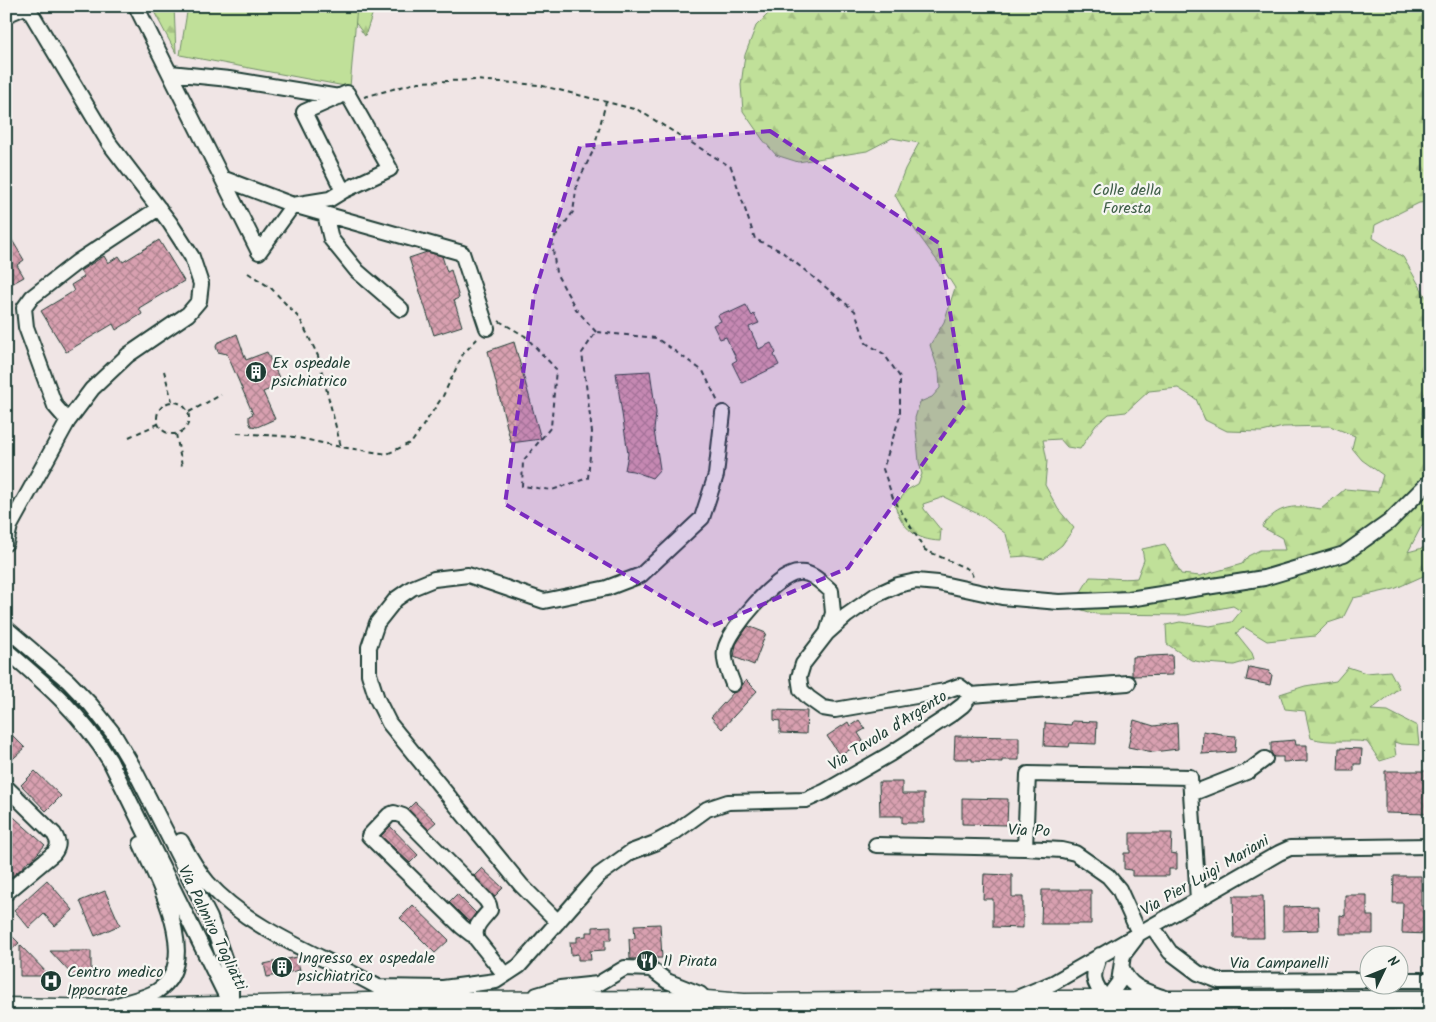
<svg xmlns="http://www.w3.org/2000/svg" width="1436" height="1022" font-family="Kalam,sans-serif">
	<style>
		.forest { fill: url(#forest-firs); stroke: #708e66 }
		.green { fill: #c0e099; stroke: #708e66 }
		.building { fill: url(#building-cross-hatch); stroke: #1f3d34 }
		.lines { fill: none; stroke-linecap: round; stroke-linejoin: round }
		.minor-casing { stroke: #1f3d34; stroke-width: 18 }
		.major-casing { stroke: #1f3d34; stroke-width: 21 }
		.path { stroke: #1f3d34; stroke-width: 2; stroke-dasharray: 5 4; stroke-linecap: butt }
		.minor { stroke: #f6f6f2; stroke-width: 14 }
		.major { stroke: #f6f6f2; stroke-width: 18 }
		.marked { fill: #7b2cbf; fill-opacity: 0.2; stroke: #7b2cbf; stroke-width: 4; stroke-dasharray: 10 6; stroke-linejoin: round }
		.labels { text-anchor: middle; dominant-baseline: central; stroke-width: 4.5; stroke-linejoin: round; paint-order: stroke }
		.park-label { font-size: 16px; fill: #3f5e48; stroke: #f6f6f2 }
		.poi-label { font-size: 16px; fill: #1f3d34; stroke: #f6f6f2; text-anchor: start }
		.street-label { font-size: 16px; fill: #1f3d34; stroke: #f6f6f2 }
	</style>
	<defs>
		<pattern id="forest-firs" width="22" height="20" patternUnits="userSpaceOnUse" patternTransform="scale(1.25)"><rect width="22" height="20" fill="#c0e099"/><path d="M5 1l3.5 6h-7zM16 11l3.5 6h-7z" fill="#a5c184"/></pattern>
		<pattern id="building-cross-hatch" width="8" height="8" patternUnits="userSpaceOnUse" patternTransform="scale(1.25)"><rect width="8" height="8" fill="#d8a0b0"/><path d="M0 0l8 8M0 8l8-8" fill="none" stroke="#af8490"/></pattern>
	</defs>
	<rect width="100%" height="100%" fill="#f0e5e5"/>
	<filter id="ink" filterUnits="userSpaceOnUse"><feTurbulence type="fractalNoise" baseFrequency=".02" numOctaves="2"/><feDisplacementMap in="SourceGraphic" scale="10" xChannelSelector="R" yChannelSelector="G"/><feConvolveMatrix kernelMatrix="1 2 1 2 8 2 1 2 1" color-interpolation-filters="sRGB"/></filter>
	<g filter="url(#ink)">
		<!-- forest -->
		<path class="forest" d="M151 6H174L176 53Z
			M351 6H375L365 36 352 18Z
			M776 6H1430V202L1419 203 1375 225 1373 238 1403 257 1430 304V394H1424L1422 414 1430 426V521L1422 525 1408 552 1430 546V573L1394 589 1353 598 1343 618 1328 623 1315 636 1267 641 1244 627 1236 633 1252 653 1254 659 1234 665 1205 663 1191 660 1167 644 1166 625 1180 622 1210 626 1232 622 1241 611 1233 606 1186 615 1096 614 1079 609 1078 597 1090 577C1106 577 1121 580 1137 578L1144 560 1142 549 1165 544 1181 574 1200 576 1242 564 1248 556 1260 550H1285L1282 538 1262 527C1278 504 1295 505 1321 509L1345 489 1378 492 1383 475 1362 460 1352 448 1355 436 1330 426 1283 427 1262 432 1227 431 1205 420 1196 399 1178 388 1149 391 1126 412 1109 414 1096 425 1080 449 1067 447 1060 439 1043 440 1047 461 1045 485 1058 509 1074 528 1062 545 1044 559 1026 556 1012 557 1006 534 984 517 944 497 923 504 924 509 941 530 940 541C916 540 903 529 895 506L907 490 918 484 922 474 919 462 915 418 920 402 932 397 940 388 939 372 930 345 944 322 955 288 941 266 915 230 895 195 905 169 919 143 892 138 867 151 798 162 776 155 763 140 743 111 741 85 745 55 756 26Z
			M1348 667 1366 673 1390 671 1399 688 1371 710 1388 711 1417 726 1419 745 1401 744 1394 742 1396 756 1380 761 1367 742C1347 739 1330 744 1311 738L1305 711 1285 709 1280 694 1305 686 1336 681Z"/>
		<!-- green -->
		<path class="green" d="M188 6H357L350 87 180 55Z"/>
		<!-- building -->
		<path class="building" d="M6 230 24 260 17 265 24 277 6 287Z
			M159 240 184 281 139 308 142 314 116 330 113 324 66 352 41 311 74 291 71 285 84 277 80 271 104 256 108 263 119 256 123 262Z
			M427 252 442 256 447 272 451 270 459 298 454 300 462 326 434 335 409 258Z
			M746 305 752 316 754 314 759 323 749 327 759 349 771 343 776 353 774 355 779 365 742 383 732 363 737 360 726 337 720 339 713 325 721 321 718 315 728 311 729 313Z
			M237 334 246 360 267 352 282 384 263 392 275 419 257 427 251 426 249 421V416L253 414 227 354 218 352 216 347 217 343Z
			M514 342 541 439 511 443 488 351Z
			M650 371 656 413 654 430 660 469 652 478 633 471 625 470 628 454 616 373Z
			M748 626 766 633 754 665 734 657 736 644Z
			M1172 655 1173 675 1132 676V657Z
			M1249 667 1270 671 1269 674 1272 675 1270 685 1246 680Z
			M746 680 757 691 722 729 711 717 734 692 739 690Z
			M774 710 807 711 806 734 780 733V721L774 720Z
			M859 720 865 729 858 733 863 741 840 756 827 736 848 722 850 726Z
			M1134 720 1154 726 1177 723 1178 749 1153 752 1128 747Z
			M1072 721 1097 722 1096 744 1070 743 1069 747 1044 746 1045 723 1071 725Z
			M6 729 25 748 6 765Z
			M1203 731 1222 734V735L1236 736 1235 752 1202 754Z
			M955 736 1019 737V760H1002V762L972 761V759H954Z
			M1295 740 1296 745H1307V761L1283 762V757H1274L1271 753V742Z
			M1339 748 1362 749 1361 764H1354V771H1338Z
			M35 771 61 796 46 811 21 785Z
			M1385 771H1430V814L1385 813Z
			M879 782H902V794H924V823H902V816H880Z
			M962 798 1008 799 1007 825 962 824Z
			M415 802 436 822 428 829 408 809Z
			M6 810 45 845 32 860 30 861 29 860 21 869 6 881Z
			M390 826 418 855 410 863 381 836Z
			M1130 833H1172L1171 853 1177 854V869H1169V876H1132V870L1124 869V853H1130Z
			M482 868 503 888 494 897 474 876Z
			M984 874 1012 875V897H1023V928L993 927V899H983Z
			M1394 876H1421V906H1428V934L1402 933 1403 903H1393Z
			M47 880 73 910 55 926 44 914 29 928 14 910Z
			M1042 890H1091V924H1041Z
			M105 891 120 925 95 936 80 901Z
			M457 894 476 913 469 922 449 902Z
			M1345 895H1367V916H1373V934H1340V915L1345 916Z
			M1233 896H1263L1264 938H1234Z
			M413 905 449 940 435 953 400 918Z
			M1318 906 1319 930 1283 931V907Z
			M660 924 662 958 630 959 629 939 635 938 634 925Z
			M611 926V940H605V950L590 951 591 960H578V954L571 955 570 942H577V937L586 936V932H593V927Z
			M6 930 19 943 6 955Z
			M20 945 50 976H20Z
			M50 951H91V976H73Z
			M297 957 300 970 267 977 264 964Z"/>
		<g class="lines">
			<!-- minor casing -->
			<g class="minor-casing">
				<path id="minor" d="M136 6 259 252 293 205 330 199 343 191 304 112 347 93 390 169 343 191
					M6 15 27 6
					M170 73 229 79 339 97
					M222 178 293 205 462 253 487 328
					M325 214 331 239 357 271 401 309
					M68 421 55 406 26 327 24 308 32 297 77 262 159 208
					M6 543 10 526 68 421 92 389 128 355 188 314 199 301 201 284 192 257 170 223 109 143 27 6
					M6 628 68 681 91 705 113 733 132 765 210 918 231 978V1006
					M6 650C47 685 82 715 110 761L236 1016
					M733 684C729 673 723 661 725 650 729 629 777 574 798 573 811 571 822 583 831 591L833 613 827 633
					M971 695 1128 683
					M6 787 54 834C59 842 59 846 54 853L6 893
					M1191 794 1249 771 1265 759
					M181 841C189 856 197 870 208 883 253 933 327 957 385 991
					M876 845 1025 848 1062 850 1075 853 1108 876 1119 889 1139 933
					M1025 848 1028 774 1190 777 1198 900
					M558 922 521 885 389 723 377 699 369 674V647L377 623 396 599 412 588 434 579 468 575 544 601 607 588 641 575 702 518 716 475 723 413
					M1152 926 1170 952 1198 973 1219 981 1368 980
					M475 935 471 934 462 927 369 836 389 815 394 813 403 816 486 900 489 905 490 910C482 920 472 927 477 940L505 975
					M1100 955C1091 977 1092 981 1106 1000L1119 982 1123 955 1136 938
					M1122 968C1129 987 1144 991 1162 997
					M1398 980H1430
					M378 987 443 988 496 981 519 966 599 875 631 852 655 843 675 832 707 809 728 802 806 800 824 792 890 754 950 715 963 705 971 695 959 686 945 691 835 710 823 708 809 698 801 690 799 677 803 664 827 633 846 616 876 595 898 585 916 581 938 583 1002 597 1059 602 1129 599 1264 578 1344 554 1389 522 1430 481
					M1017 998 1053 983 1279 853 1290 848 1430 846
					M1040 1000 1043 1016
					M491 1002 494 1012 493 1016
					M536 1002 537 995 560 988 598 984 625 968 651 969 667 981 700 994 706 1000
					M117 1005C130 1001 146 998 157 991 203 962 157 880 141 844
					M523 1016 550 1004"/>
			</g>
			<!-- major casing -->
			<g class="major-casing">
				<path id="major" d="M6 1007 107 1009 403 1001 706 1000 744 1003 1040 1000H1430"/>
			</g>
			<!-- path -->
			<path class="path" d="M364 97 419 82 476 80 539 85 638 110 731 167 755 239 781 251 855 311 866 343 884 354 900 377V416L883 469 893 498 925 550 970 570 973 577
				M248 273 271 288 300 319 318 356 341 447
				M499 321 525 336 556 369 551 427 523 461 522 486 552 490 588 478 592 432 582 353 596 332 656 338 703 371 718 402
				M596 332 576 309 556 273 552 241 573 212 577 184 594 149 606 102
				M164 371 172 401
				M157 418a16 16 0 1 1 32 0a16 16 0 1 1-32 0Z
				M189 412 221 395
				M237 433 294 437 341 447 387 454 412 442 443 396 463 354 478 338
				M176 434 182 466
				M129 437 158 424"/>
			<!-- minor -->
			<use href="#minor" class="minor"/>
			<!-- major -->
			<use href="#major" class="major"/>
		</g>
	</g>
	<!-- marked area -->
	<path class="marked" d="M770 131 939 243 965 405 848 568 712 626 505 504 534 295 580 146Z"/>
	<!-- icons -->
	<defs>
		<g id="building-disc" transform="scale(1.125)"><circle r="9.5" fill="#1f3d34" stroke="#f6f6f2"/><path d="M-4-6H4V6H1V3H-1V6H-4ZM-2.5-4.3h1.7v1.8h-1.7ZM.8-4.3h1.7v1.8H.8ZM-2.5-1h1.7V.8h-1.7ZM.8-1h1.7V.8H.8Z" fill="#fff"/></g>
		<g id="restaurant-disc" transform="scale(1.125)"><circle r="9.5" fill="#1f3d34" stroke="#f6f6f2"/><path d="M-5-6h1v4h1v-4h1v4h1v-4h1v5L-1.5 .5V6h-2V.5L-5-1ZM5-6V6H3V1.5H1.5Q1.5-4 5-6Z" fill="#fff"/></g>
		<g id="hospital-disc" transform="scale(1.125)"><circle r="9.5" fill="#1f3d34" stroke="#f6f6f2"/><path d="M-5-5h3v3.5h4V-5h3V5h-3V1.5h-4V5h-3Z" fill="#fff"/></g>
	</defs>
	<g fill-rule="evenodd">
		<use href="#building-disc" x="256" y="372"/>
		<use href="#restaurant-disc" x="647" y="961"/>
		<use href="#building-disc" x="282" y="967"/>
		<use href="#hospital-disc" x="51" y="981"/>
	</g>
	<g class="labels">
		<!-- park labels -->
		<g class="park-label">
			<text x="1127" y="190">Colle della<tspan x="1127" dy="18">Foresta</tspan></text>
		</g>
		<!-- poi labels -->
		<g class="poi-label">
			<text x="272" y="363">Ex ospedale<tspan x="272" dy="18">psichiatrico</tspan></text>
			<text x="298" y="958">Ingresso ex ospedale<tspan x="298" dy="18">psichiatrico</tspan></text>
			<text x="663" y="961">Il Pirata</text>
			<text x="67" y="972">Centro medico<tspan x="67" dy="18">Ippocrate</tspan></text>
		</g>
		<!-- street labels -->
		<g class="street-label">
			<text transform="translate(888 731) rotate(-32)">Via Tavola d'Argento</text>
			<text transform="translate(1029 831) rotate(2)">Via Po</text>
			<text transform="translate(1205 876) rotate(-30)">Via Pier Luigi Mariani</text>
			<text transform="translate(212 928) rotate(64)">Via Palmiro Togliatti</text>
			<text x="1279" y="963">Via Campanelli</text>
		</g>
	</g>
	<!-- margin -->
	<rect width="1436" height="1022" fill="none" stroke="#f6f6f2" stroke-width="25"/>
	<rect x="12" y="12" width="1411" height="997" fill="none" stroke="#1f3d34" stroke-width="2" filter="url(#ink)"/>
	<!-- north arrow -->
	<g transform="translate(1384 970) rotate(47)"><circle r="24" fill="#f6f6f2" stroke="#a0aca6"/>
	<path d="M0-4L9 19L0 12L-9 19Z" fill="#1f3d34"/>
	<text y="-8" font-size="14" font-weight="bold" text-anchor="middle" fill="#1f3d34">N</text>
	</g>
</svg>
